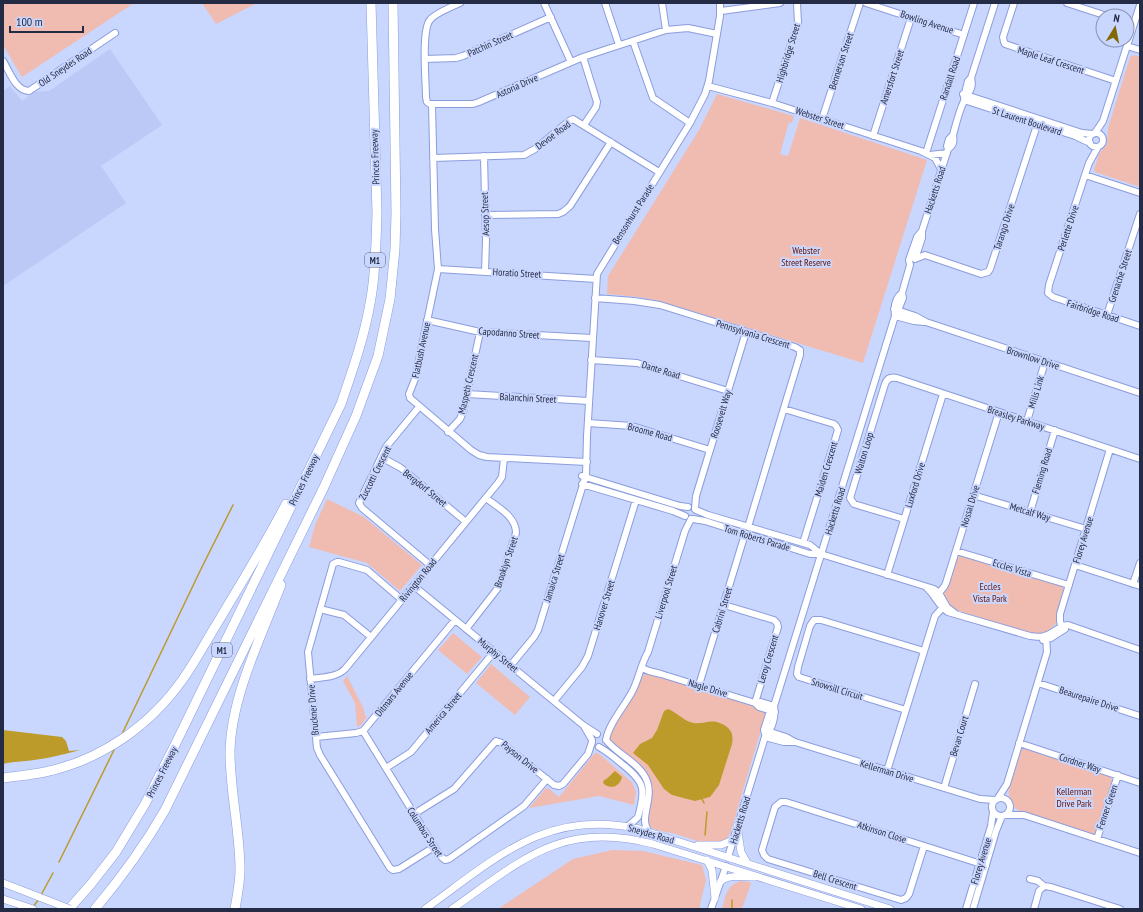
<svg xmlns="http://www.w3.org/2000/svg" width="1143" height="912" font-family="'PT Sans Narrow',sans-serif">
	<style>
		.built { fill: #bcc9f6 }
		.green { fill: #f0bcb1 }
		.water { fill: #bc9b2a }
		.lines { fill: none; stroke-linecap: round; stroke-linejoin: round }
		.stream { stroke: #bc9b2a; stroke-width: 1.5 }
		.minor-casing { stroke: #8b9ddd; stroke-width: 8 }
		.major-casing { stroke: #8b9ddd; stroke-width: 8 }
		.highway-casing { stroke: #8b9ddd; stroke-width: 10 }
		.minor { stroke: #fff; stroke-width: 6 }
		.major { stroke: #fff; stroke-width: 7 }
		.highway { stroke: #fff; stroke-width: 9 }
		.major-bridge-casing { stroke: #8b9ddd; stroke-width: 8; stroke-linecap: butt }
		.major-bridge { stroke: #fff; stroke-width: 7 }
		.labels { text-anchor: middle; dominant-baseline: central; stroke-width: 4; stroke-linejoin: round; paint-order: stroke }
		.shield { fill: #c9d6fe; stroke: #565e7c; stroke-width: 1 }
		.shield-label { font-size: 9px; font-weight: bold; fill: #242b45 }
		.street-label { font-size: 10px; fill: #242b45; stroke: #c9d6fe }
		.park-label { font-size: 10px; fill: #641407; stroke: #c9d6fe }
	</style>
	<rect width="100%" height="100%" fill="#c9d6fe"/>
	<!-- built -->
	<path class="built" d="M110 49 162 125 101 166 126 203 3 286V91L10 86 22 101 34 92 49 91Z"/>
	<!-- green -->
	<path class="green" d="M3 3H134L22 77 3 45Z
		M202 3H257L216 24Z
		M1134 55 1140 57V187L1095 172 1094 169 1099 154 1107 144 1108 128 1130 57Z
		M717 94 794 116 792 123 789 122 780 154 788 156 800 118 927 160 863 363 659 301 639 297 607 294 608 276 699 130Z
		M327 499 364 517 422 565 400 591 367 563 309 547 315 525Z
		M959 556H963L1061 586 1063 588 1064 593 1057 612 1056 623 1048 632 1042 634H1032L959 611C951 608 946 602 944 593L948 586 956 561Z
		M453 633 482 657 467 674 438 650Z
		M491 664 530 697 515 715 476 683Z
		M645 673H650L747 703 762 710 765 713 764 720 730 834 724 842H700L676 834 656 830 647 825 648 781 609 741V732L624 712Z
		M348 675V678L363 707 365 715 367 717 361 725 357 727 355 703 343 681Z
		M1025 748 1110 776 1112 780V783L1096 834 1093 835 1022 812C997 801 1014 770 1020 751Z
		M595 753H598L632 782 636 792 634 805 599 796 529 808 545 789 548 788 559 797Z
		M612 850 643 851 702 865 706 880 699 909H498L573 859Z
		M741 881 750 882 751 884 743 906 740 909H722C726 896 726 885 741 881Z"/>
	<!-- water -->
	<path class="water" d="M668 709C676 712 682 719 690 722 703 727 711 715 727 727 733 732 733 737 732 744L719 785 710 797 695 801 672 795 664 789 648 765 633 753 640 744 652 738 657 730 664 711Z
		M3 730 62 737 66 741 69 751 80 750C65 754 50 758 34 760 24 762 13 761 3 764Z
		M615 771 622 777C620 787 610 790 603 783L604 780C608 779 611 774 615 771Z"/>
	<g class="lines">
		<!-- stream -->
		<path class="stream" d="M122 734 201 569 233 505
			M702 799 704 803
			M705 835 707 812
			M59 862 114 750
			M41 895 53 873
			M33 907 39 899
			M732 909V900"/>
		<!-- minor casing -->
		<g class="minor-casing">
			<path id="minor" d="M460 3C453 6 434 14 430 20 421 30 426 82 426 97L427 102 430 104H473L479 102 583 57 666 30 688 28 717 34
				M544 3 571 62
				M605 3 619 45
				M662 3 666 30
				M866 3 964 35
				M1014 3 1003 37 1004 42 1005 44 1116 81
				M1067 3 1107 16
				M721 11 780 3
				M633 41 653 98 690 123
				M1127 46 1140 50
				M583 57 597 102 596 107 584 125
				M425 59 456 58 463 56 551 17
				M3 61C10 72 15 90 29 91L115 33
				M708 86 772 103 921 151 935 158 941 169
				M963 94 1082 133 1093 134
				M964 97 968 81 971 78 995 3
				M964 100 1075 136 1090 143
				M772 103 798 23 797 3
				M432 105 435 229 438 269 415 379 409 394 410 398 471 450 479 455 487 457 587 462
				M822 119 860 3
				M1095 133 1103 121 1140 5
				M1089 140a7 7 0 1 1 14 0a7 7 0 1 1-14 0Z
				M873 136 911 18
				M1098 147 1089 163 1085 175 1049 285 1048 293 1053 297 1140 326
				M948 149C954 145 954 141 953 135
				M926 153 974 3
				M930 155 947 153
				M484 156 486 240 485 272
				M433 158 524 155 535 149 569 121 573 119 659 172
				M1085 175 1140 193
				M485 215 558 214 563 212 570 206 611 142
				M915 259 925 255 981 274 988 272 990 269 1039 119
				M915 259 922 238V231
				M438 269 596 279
				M595 298 634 301 660 305 795 347 800 350V355L748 527
				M894 309 915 316 926 322 1140 393
				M897 313 903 298 902 293 910 265 909 260 917 237 922 231 948 149 947 146 949 139 953 135C956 124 959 111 964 101 968 93 974 89 971 78
				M1107 315 1140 214
				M895 316 914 321 924 322
				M427 320 480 332 592 338
				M591 360 637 363 728 391
				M467 394 589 401
				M419 407 386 447 359 503 362 508 430 565
				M784 409 834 424 836 426 838 430 803 543
				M1027 421 1045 362
				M588 423 632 426 710 450
				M448 432 460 419 463 412 480 332
				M381 457 401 468 466 522
				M582 476 680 506 688 507
				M582 484 673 511 685 516
				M973 495 1086 529
				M695 509 696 496 746 332
				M696 510 708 515 810 545 821 554
				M1030 512 1055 430
				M693 519 705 521 810 554H821L934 589 939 593 947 607 956 614
				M904 519 854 504 850 498 885 384C887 378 892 377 897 378L1140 459
				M956 551 1069 585
				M1075 565 1140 586
				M887 575 943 394
				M1133 584 1140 563
				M414 586 583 725 597 734
				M927 588C935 595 938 606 948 612L1030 636C1035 636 1039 638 1044 636 1053 634 1058 626 1068 625L1140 650
				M937 595 944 587 946 583 999 412
				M402 600 367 570 339 562H337L333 564 308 652 317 748 320 755 390 868 393 870 399 869 434 847
				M724 605 774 620 777 623 778 627 755 703
				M320 609 344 615 371 637
				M466 629 498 588 516 533C516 516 497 507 486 498
				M1062 630 1060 621V614L1110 449
				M1043 640 1051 638 1065 629
				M511 665 534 637 538 630 586 475 587 436 597 274 690 123 705 94 709 81 720 16V3
				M642 668 649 671 661 674 755 703 759 707 775 712
				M310 679C322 677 336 678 345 669L498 483 502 477 504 458
				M1038 683 1140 716
				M699 685 745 534
				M554 701 582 667 588 656 636 500
				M755 703 761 702 774 706
				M906 710 799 677 797 674 798 667 810 626 814 620H821L924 651
				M584 726 592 740
				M764 730 786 737 795 742 980 799 995 800
				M363 731 440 856 445 860 449 859 524 806 547 779
				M765 734 764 730 770 711 772 709
				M316 737 356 733 363 731 455 620
				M765 737 784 742H793
				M606 740C609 723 625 706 633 690 639 678 641 664 648 652L685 531 691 519
				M606 740C618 755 640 763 647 781 654 800 638 818 649 832
				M1019 743 1140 783
				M599 747C608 752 615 758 622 764 645 782 646 789 638 817L636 819 628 826
				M386 768 411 752 494 652
				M887 771 935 616 944 606
				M944 788 975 684
				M998 798 1007 784 1047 652 1046 636
				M992 807a9 9 0 1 1 18 0a9 9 0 1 1-18 0Z
				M414 814 454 789 496 741 502 743 554 785 559 786 563 784 588 754 592 742
				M1006 815H1024L1140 853
				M1097 839 1118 775
				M924 846 909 894 906 898 901 900 768 859 764 855 762 850 775 807 781 802H786L975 862 986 866
				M728 857 765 737C772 729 776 717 774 706L895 316C894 308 895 298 902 293
				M1030 879 1038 881 1044 886 1051 887 1120 909
				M711 909 726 866
				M966 909 991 826 993 812
				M973 909 996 831 1002 816
				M1034 909 1039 891 1044 886"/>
		</g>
		<!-- major casing -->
		<g class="major-casing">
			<path id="major" d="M737 826 741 852 747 863
				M698 845H721L733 840
				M707 860 712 870 715 898
				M721 881C729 874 744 877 755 877
				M3 883 16 888
				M3 899 33 909
				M425 909C495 859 546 808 639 829L890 909
				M452 909C522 860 562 820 653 844L861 909"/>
		</g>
		<!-- highway casing -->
		<g class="highway-casing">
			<path id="highway" d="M3 778C17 776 31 775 45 772 101 760 150 726 183 679 196 661 206 641 218 622 241 583 265 545 286 504
				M69 909 91 884 116 852 145 804 175 745 341 404C353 369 365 335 371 298 376 270 376 241 377 213L371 3
				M95 909C121 878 145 845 165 810L324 487 356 416 378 356 390 299 395 249 396 213 393 3
				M235 909C237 896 240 883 240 870 240 831 230 792 230 752 231 697 261 637 281 585"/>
		</g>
		<!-- minor -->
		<use href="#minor" class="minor"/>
		<!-- major -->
		<use href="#major" class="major"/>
		<!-- highway -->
		<use href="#highway" class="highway"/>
		<!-- major-bridge casing -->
		<g class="major-bridge-casing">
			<path id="major-bridge" d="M16 888 70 909"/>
		</g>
		<!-- major-bridge -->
		<use href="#major-bridge" class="major-bridge"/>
	</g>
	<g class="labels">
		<!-- shield labels -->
		<g class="shield">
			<rect x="365" y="253" width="20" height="14" rx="3"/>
			<rect x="212" y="643" width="20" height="14" rx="3"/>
		</g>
		<g class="shield-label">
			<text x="375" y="260">M1</text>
			<text x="222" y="650">M1</text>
		</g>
		<!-- street labels -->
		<g class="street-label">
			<text transform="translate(927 22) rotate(18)">Bowling Avenue</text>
			<text transform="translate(490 44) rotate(-24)">Patchin Street</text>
			<text transform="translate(788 53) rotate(-73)">Highbridge Street</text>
			<text transform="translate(1051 60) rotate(18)">Maple Leaf Crescent</text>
			<text transform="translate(841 61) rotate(-72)">Bennerson Street</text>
			<text transform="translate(65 67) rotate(-34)">Old Sneydes Road</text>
			<text transform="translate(892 77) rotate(-72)">Amersfort Street</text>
			<text transform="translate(950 78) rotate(-72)">Randall Road</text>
			<text transform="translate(517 86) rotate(-24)">Astoria Drive</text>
			<text transform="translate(820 118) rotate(18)">Webster Street</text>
			<text transform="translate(1027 121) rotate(18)">St Laurent Boulevard</text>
			<text transform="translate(553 135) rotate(-37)">Devoe Road</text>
			<text transform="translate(375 157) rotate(-92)">Princes Freeway</text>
			<text transform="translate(935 190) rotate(-72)">Hacketts Road</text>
			<text transform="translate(485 214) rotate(-92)">Aesop Street</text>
			<text transform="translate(633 214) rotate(-58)">Bensonhurst Parade</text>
			<text transform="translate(1004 227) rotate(-72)">Tarango Drive</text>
			<text transform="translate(1068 228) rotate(-72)">Perlette Drive</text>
			<text transform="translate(517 273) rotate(3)">Horatio Street</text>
			<text transform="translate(1120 276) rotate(-72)">Grenache Street</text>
			<text transform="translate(1093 311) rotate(18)">Fairbridge Road</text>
			<text transform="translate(509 333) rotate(4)">Capodanno Street</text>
			<text transform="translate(753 334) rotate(17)">Pennsylvania Crescent</text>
			<text transform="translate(421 350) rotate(-78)">Flatbush Avenue</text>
			<text transform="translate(1033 358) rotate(18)">Brownlow Drive</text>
			<text transform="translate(661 370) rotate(17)">Dante Road</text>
			<text transform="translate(468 384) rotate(-77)">Maspeth Crescent</text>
			<text transform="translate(1036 392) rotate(-73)">Mills Link</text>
			<text transform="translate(528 398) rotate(3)">Balanchin Street</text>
			<text transform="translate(721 414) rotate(-73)">Roosevelt Way</text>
			<text transform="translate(1016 418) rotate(18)">Breasley Parkway</text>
			<text transform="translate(650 432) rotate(15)">Broome Road</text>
			<text transform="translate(864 453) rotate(-73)">Walton Loop</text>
			<text transform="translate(826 469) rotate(-73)">Maiden Crescent</text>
			<text transform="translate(1042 471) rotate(-73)">Fleming Road</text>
			<text transform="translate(375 473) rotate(-63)">Zuccotti Crescent</text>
			<text transform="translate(304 480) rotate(-64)">Princes Freeway</text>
			<text transform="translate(915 485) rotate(-73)">Luxford Drive</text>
			<text transform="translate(425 488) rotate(39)">Bergdorf Street</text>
			<text transform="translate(970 506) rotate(-73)">Nossal Drive</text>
			<text transform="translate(835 511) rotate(-73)">Hacketts Road</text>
			<text transform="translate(1030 512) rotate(17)">Metcalf Way</text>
			<text transform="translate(757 538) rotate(17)">Tom Roberts Parade</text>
			<text transform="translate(1083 540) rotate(-73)">Florey Avenue</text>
			<text transform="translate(506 562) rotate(-71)">Brooklyn Street</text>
			<text transform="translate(1012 568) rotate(17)">Eccles Vista</text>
			<text transform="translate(554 578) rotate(-73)">Jamaica Street</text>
			<text transform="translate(418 580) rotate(-51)">Rivington Road</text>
			<text transform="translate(666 592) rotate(-73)">Liverpool Street</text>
			<text transform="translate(604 605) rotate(-73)">Hanover Street</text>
			<text transform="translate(722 610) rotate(-73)">Cabrini Street</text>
			<text transform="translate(498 655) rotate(39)">Murphy Street</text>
			<text transform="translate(768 659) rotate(-73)">Leroy Crescent</text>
			<text transform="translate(708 688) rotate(17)">Nagle Drive</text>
			<text transform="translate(837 689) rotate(17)">Snowsill Circuit</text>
			<text transform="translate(394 694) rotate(-51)">Ditmars Avenue</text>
			<text transform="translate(1089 699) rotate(18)">Beaurepaire Drive</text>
			<text transform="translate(313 710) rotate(-95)">Bruckner Drive</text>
			<text transform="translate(443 713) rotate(-50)">America Street</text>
			<text transform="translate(959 736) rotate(-73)">Bevan Court</text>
			<text transform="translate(520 757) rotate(39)">Payson Drive</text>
			<text transform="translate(1080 763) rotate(18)">Cordner Way</text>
			<text transform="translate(887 771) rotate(17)">Kellerman Drive</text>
			<text transform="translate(162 772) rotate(-63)">Princes Freeway</text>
			<text transform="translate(1107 807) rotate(-71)">Fenner Green</text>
			<text transform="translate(740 820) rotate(-73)">Hacketts Road</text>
			<text transform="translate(425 832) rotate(57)">Columbus Street</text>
			<text transform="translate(882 832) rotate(18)">Atkinson Close</text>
			<text transform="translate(651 834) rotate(16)">Sneydes Road</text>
			<text transform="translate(981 861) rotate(-73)">Florey Avenue</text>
			<text transform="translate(835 880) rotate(18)">Bell Crescent</text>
		</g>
		<!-- park labels -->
		<g class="park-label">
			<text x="806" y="250">Webster<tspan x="806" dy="12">Street Reserve</tspan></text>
			<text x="990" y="586">Eccles<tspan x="990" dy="12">Vista Park</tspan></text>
			<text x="1074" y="791">Kellerman<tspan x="1074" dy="12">Drive Park</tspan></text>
		</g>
	</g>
	<!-- border -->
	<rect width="1143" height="912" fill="none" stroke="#242b45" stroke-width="8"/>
	<!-- north arrow -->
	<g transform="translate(1115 28) rotate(10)"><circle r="19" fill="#c9d6fe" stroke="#8792b4"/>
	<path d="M0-3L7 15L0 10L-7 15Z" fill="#836902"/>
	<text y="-6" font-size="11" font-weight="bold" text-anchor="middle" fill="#242b45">N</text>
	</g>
	<!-- scale -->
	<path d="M10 26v6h73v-6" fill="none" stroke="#242b45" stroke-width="2"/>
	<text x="16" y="26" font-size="12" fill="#242b45" stroke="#c9d6fe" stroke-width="3" paint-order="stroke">100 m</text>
</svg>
